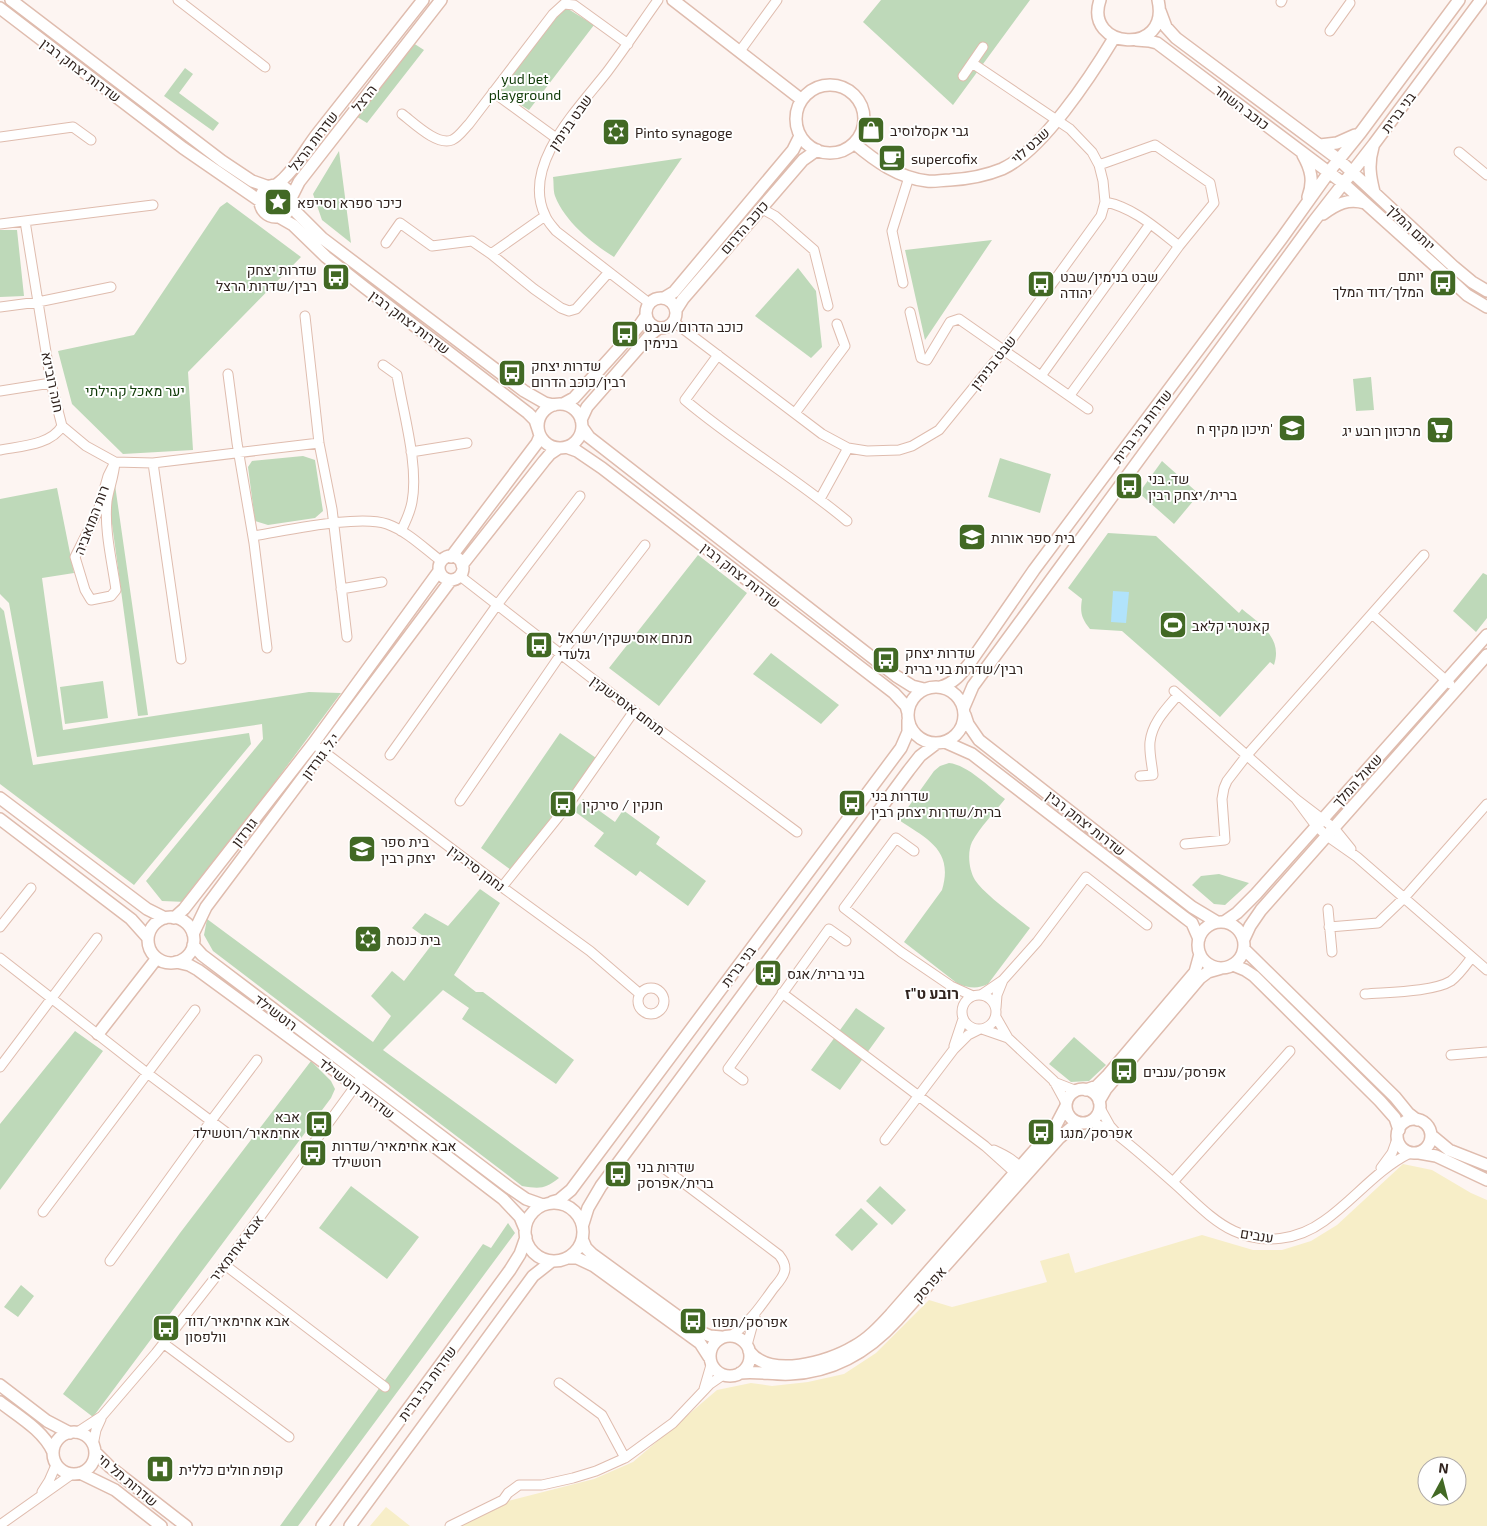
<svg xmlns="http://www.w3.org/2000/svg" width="1487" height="1526" font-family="'Exo 2',Heebo,sans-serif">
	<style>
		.green { fill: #bed9b9 }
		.sand { fill: #f7eec8; fill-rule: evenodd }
		.water { fill: #b1e3fb }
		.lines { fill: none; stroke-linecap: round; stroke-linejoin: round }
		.street-casing { stroke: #dfbcae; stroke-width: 11 }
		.secondary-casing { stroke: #dfbcae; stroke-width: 14 }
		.street { stroke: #fff; stroke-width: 9 }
		.secondary { stroke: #fff; stroke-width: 11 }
		.labels { text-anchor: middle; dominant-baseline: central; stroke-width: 4; stroke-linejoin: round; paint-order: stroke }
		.street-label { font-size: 14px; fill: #30231e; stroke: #fff }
		.park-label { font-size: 14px; fill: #103b08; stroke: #fff }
		.poi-label { font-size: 14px; fill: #30231e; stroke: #fff; text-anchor: start }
		.neighbourhood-label { font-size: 15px; font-weight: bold; fill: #30231e; stroke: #fff }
	</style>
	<rect width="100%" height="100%" fill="#fdf5f2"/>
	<!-- green -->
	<path class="green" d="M881 0H1030L953 105 863 22Z
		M565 7 594 25 529 110 498 91Z
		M410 41 424 50 367 123 354 115Z
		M185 68 193 74 179 93 219 123 213 131 164 96Z
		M339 151 351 243 322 220 313 194Z
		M682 158 614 257C592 243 565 222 555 196 553 190 554 183 553 177Z
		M227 202 301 257 188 372 193 450 123 454 72 404 58 351 134 335 220 207Z
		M0 230H17L24 296 0 297Z
		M992 240 925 340 905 250Z
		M798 268 816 291 822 347 811 358 755 316Z
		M1371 377 1374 410 1356 411 1353 379Z
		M303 456 315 460 323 511 315 518 268 525 255 521 248 467 252 461Z
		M1000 458 1051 474 1040 513 988 497Z
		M1162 461 1199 494 1174 524 1139 493Z
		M115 485 148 715 138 716 110 509Z
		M57 488 74 573 42 578 63 730 309 692 341 693 186 902 162 901 146 881 263 739 262 724 37 757 9 603 0 594V499Z
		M1108 533 1156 536 1239 613 1242 609C1260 624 1283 638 1274 665L1270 662 1220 717 1122 631 1090 629C1081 618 1080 612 1082 599L1068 588Z
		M698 555 747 593 659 706 609 668Z
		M1483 573 1487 575V618L1476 632 1453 611Z
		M0 607 4 611 33 765 249 733 251 744 134 885 0 784Z
		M771 653 839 705 821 724 753 674Z
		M103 681 108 718 65 724 60 687Z
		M560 733 599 760 515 873 481 848Z
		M949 763C968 765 990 788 1005 799 994 813 980 827 972 842 967 853 969 870 975 880 984 894 1015 916 1030 928L988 984C978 989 969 988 958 984L904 942 942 890C954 850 927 839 899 820L934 771 940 766Z
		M583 799 615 822 623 810 660 837 656 844 706 881 688 906 640 871 636 876 594 846 604 833 574 811Z
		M1219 874 1249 883 1225 905 1214 904 1192 885 1201 876Z
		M480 889 500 903 454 975 476 992H483L574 1060 556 1084 462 1019 469 1008 443 990 383 1050 559 1178C545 1189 540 1189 522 1186L213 951 204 935 207 919 373 1042 391 1016 371 996 392 971 404 981 433 943 412 928 425 913 448 926Z
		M856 1008 885 1028 840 1090 811 1070Z
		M75 1031 103 1051 0 1190V1124Z
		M1074 1037 1106 1065 1089 1081 1071 1082 1049 1064Z
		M311 1061 331 1081 335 1089 331 1098 93 1417 63 1394 180 1233Z
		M351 1186 419 1237 387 1279 319 1228Z
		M880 1186 906 1210 892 1225 866 1201Z
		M861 1208 878 1224 852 1251 835 1235Z
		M508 1223 515 1233 298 1526H280L483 1244 491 1248Z
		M21 1285 34 1296 18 1317 4 1307Z"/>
	<!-- sand -->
	<path class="sand" d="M1403 1164 1432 1170 1471 1193 1487 1200V1526H458L508 1501 594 1479 633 1462 717 1390 751 1383 772 1386 808 1382 844 1374 876 1353 929 1300 952 1307 1047 1282 1040 1261 1069 1253 1075 1273 1202 1235 1253 1250H1282L1311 1241 1337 1225ZM1427 1466H1457V1496H1427Z
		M386 1507 410 1526H370Z"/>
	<!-- water -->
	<path class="water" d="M1113 591 1129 592 1126 623 1111 622Z"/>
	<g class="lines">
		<!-- street casing -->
		<g class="street-casing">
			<path id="street" d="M178 0 265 67
				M1281 2 1282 0
				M1330 31 1350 3
				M740 51 777 0
				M963 76 983 47
				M493 92 556 138
				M402 114C414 123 437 146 452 140 459 137 464 129 469 124L553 14 564 4 574 5 581 10 628 44
				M0 137 73 127 91 140
				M1459 152 1487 175
				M1105 202C1133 207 1157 229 1179 246
				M758 210 766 211 775 216 814 250 828 306
				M25 221 51 383 62 426 86 446 115 462 153 463 319 443
				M0 224 153 205
				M386 243 400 223 432 246 472 241 491 254 534 289 561 308 569 311 576 309 609 272
				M491 254 545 216
				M903 283 892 231 909 177
				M649 303 556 231C552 226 547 221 545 215 521 165 579 108 607 72 625 48 641 24 658 0
				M0 307 38 302 111 287
				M910 312 921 358 927 360 950 322 959 319 1088 409
				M305 316 319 443 332 509 347 637
				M674 322 822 434 848 448 867 451 899 450 912 446 939 430 1004 350 1101 216 1105 202 1103 181 1099 165 1092 152 1070 129 972 63
				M718 355 685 400C737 444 796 478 847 521
				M383 365 397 375C403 412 419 466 412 502 410 513 406 521 401 531
				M228 374 237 443 254 543 267 648
				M1041 376 1150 224
				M0 391 51 383
				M1070 395 1179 246 1214 203 1210 183 1155 145 1099 165
				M795 413 845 346 837 324
				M0 450C21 446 51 445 62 426
				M411 452 467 443
				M115 462C114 476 109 488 107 501 104 530 112 561 116 590L111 596 91 600 85 590 75 557 98 511 108 476Z
				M153 463 181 659
				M820 499 848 448
				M253 536C285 531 359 514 387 524 407 531 425 549 441 561
				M460 576 634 711 797 832
				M341 589 382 582
				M1372 614 1450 684
				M1174 691 1296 799 1334 828 1351 849
				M319 748 502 887 590 951 640 994
				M390 755 497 605 580 496
				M1140 776 1153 775C1152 764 1149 753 1150 742 1152 723 1166 709 1178 695
				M1296 799 1316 826 1327 836 1357 857 1487 970
				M460 801 561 654 645 545
				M1185 844 1225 840 1222 799 1224 788 1227 781 1247 755 1424 555
				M914 851 896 838 844 908 901 952 951 986 973 996
				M502 887 571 801 634 711
				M1328 909 1332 952
				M0 927 31 888
				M1329 927 1378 923 1404 898 1487 804
				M0 958 147 1073 227 1133
				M638 1001a13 13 0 1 1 26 0a13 13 0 1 1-26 0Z
				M782 993 985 1146 1015 1173 1020 1174
				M1365 994C1388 992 1433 992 1451 981 1459 975 1466 965 1472 957
				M962 1012a17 17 0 1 1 34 0a17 17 0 1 1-34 0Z
				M981 995 1003 980 1037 942 1086 877 1147 925
				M996 1008 997 995 1003 980
				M996 1017 1008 1038 1054 1081 1066 1103
				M982 1029 1008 1038
				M954 1046 963 1019
				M1451 1055 1487 1052
				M0 1067 97 938
				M743 1080 728 1069 829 929 846 941
				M1054 1082 1077 1091
				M1100 1108 1110 1126 1120 1137C1139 1152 1157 1168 1175 1184 1193 1200 1212 1221 1234 1231 1264 1245 1298 1240 1324 1221 1355 1199 1376 1170 1410 1153
				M1091 1122 1112 1131
				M885 1140 954 1049 968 1035 980 1029
				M994 1150C1005 1155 1017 1161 1023 1172
				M1381 1168 1392 1153 1397 1139
				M665 1169 779 1255C783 1260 787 1266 784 1273 782 1279 777 1284 773 1289 761 1306 749 1323 731 1336
				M1173 1182 1290 1051
				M43 1212 195 1010
				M110 1261 211 1121 257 1060
				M225 1265 385 1387
				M163 1343 289 1437
				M747 1345 755 1316
				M559 1383 602 1415 625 1458
				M704 1389 711 1365
				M76 1433 102 1416 156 1353 225 1265 359 1081
				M93 1445 96 1430 101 1419
				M42 1492 49 1481 56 1465
				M0 1525 72 1474
				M450 1526 503 1500 508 1493 519 1485H542L573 1478 596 1471 625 1458 673 1423 710 1384 723 1375"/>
		</g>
		<!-- secondary casing -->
		<g class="secondary-casing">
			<path id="secondary" d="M11 0 222 161 252 181 269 187
				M673 0 802 100
				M1100 0C1083 49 1171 57 1158 0
				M0 8 183 148 260 201
				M1160 11 1166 27 1176 38 1338 159 1454 267 1472 282 1487 291
				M1136 40 1149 41 1157 43 1343 183 1452 281 1467 295 1487 307
				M796 119a34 34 0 1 1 68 0a34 34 0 1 1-68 0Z
				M854 143C875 161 899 178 927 181 934 182 942 180 950 180 967 179 985 176 1002 169 1042 151 1091 76 1114 38
				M1320 145 1337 143 1355 135
				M1373 147C1368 164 1370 176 1374 192
				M1303 155C1311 169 1314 181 1308 197
				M260 201a16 16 0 1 1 32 0a16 16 0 1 1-32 0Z
				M275 186C294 172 304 151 318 133 353 88 388 44 423 0
				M291 198 299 182 441 0
				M292 204 297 213 322 238 524 391 545 403 554 405
				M1323 214C1337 204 1348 198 1365 203
				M279 217 293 225 326 257 364 287 528 413 535 420 538 429
				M646 313a15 15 0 1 1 30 0a15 15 0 1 1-30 0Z
				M664 298 674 292 793 150 800 136
				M676 310 683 299 803 160 817 150
				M563 404 574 398 639 326 646 316
				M538 426a22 22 0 1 1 44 0a22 22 0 1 1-44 0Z
				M581 420 587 407 650 335 659 328
				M582 427 589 437 896 676 912 686 924 689
				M566 447 577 451 602 468 894 693 906 706 908 713
				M439 568a12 12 0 1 1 24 0a12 12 0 1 1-24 0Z
				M451 557 537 443 540 436
				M462 565 544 461 550 454 559 448
				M908 715a28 28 0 1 1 56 0a28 28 0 1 1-56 0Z
				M941 687C954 683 961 674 969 664L1034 570 1282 238 1332 168 1361 132 1459 0
				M964 707 973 686 1020 622 1314 221 1374 144 1481 0
				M965 715 968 724 979 740 1192 907 1217 922
				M945 742 972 754 1184 917 1192 923 1199 939
				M0 798 147 909 165 918
				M0 819 131 919 148 938
				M148 940a23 23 0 1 1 46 0a23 23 0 1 1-46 0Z
				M174 918 184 909 313 744 439 571
				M1224 922 1237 913 1256 894 1487 635
				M1198 945a23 23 0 1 1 46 0a23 23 0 1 1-46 0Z
				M193 934 206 907 451 580
				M1244 939 1250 926 1261 910 1487 655
				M193 945 202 955 510 1188 526 1199 543 1205
				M1244 949 1395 1097 1408 1113 1417 1120
				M176 962 189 965 198 970 341 1075 503 1199 520 1217 525 1229
				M1233 965 1245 970 1254 976 1380 1101 1395 1118 1399 1130
				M98 1034 157 958
				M1066 1106a17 17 0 1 1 34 0a17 17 0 1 1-34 0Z
				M1086 1090 1097 1086 1107 1076 1195 972 1200 954
				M1099 1101 1106 1089 1200 978 1208 972 1222 968
				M1397 1136a17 17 0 1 1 34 0a17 17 0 1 1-34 0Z
				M1431 1135 1449 1150 1487 1165
				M1419 1153 1436 1156 1487 1180
				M552 1202 559 1200 571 1190 901 748 908 732V720
				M525 1232a29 29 0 1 1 58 0a29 29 0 1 1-58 0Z
				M583 1224 588 1208 601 1186 909 770 920 756 937 743
				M583 1241 586 1248 592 1254 698 1331 710 1336 721 1337
				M567 1258H577L594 1266 700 1343 709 1357
				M710 1356a20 20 0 1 1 40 0a20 20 0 1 1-40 0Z
				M749 1351C770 1379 828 1362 853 1347 868 1339 879 1327 891 1314L1055 1127 1066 1106
				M740 1373C757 1371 774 1375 790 1374 833 1372 869 1351 897 1320L1059 1138 1071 1128 1080 1123
				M0 1385 47 1421 70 1433
				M0 1402C18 1416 43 1430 53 1452
				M53 1453a21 21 0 1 1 42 0a21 21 0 1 1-42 0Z
				M95 1452 110 1467 186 1526
				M80 1473 115 1490 161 1526
				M322 1526 510 1270 520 1254 526 1237
				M350 1526 533 1276 552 1261"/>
		</g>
		<!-- street -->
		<use href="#street" class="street"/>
		<!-- secondary -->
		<use href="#secondary" class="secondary"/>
	</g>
	<!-- icons -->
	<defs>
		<g id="shop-square" transform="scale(1.4375)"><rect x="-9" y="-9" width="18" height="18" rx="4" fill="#426924" stroke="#fff"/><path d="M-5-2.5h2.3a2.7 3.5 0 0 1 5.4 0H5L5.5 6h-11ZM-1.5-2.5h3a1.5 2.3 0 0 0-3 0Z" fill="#fff"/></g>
		<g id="synagogue-square" transform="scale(1.4375)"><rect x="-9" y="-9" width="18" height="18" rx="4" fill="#426924" stroke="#fff"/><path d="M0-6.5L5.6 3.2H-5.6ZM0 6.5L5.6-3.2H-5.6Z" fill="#fff"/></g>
		<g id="cafe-square" transform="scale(1.4375)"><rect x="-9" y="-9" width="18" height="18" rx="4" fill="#426924" stroke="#fff"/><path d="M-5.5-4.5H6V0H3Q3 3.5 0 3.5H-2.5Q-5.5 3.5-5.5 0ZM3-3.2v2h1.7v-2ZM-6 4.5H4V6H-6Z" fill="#fff"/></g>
		<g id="sight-square" transform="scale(1.4375)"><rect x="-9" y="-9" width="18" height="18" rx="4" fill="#426924" stroke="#fff"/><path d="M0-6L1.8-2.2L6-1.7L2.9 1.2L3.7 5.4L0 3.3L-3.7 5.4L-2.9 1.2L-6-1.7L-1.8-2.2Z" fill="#fff"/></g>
		<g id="bus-square" transform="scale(1.4375)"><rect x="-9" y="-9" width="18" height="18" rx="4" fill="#426924" stroke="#fff"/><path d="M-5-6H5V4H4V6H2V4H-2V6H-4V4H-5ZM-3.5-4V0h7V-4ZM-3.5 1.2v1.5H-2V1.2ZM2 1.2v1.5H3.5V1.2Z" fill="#fff"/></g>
		<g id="school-square" transform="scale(1.4375)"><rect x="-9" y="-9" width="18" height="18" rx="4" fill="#426924" stroke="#fff"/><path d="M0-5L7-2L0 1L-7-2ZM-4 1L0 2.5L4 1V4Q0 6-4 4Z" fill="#fff"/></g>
		<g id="supermarket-square" transform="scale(1.4375)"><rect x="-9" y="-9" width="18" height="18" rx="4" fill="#426924" stroke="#fff"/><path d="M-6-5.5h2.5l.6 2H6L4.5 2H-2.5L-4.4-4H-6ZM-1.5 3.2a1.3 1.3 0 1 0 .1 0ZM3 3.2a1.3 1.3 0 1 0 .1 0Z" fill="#fff"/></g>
		<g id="stadium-square" transform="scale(1.4375)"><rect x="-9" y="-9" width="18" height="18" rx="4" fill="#426924" stroke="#fff"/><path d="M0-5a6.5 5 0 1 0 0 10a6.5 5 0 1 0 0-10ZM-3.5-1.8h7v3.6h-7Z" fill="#fff"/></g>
		<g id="hospital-square" transform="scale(1.4375)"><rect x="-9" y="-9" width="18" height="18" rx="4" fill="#426924" stroke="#fff"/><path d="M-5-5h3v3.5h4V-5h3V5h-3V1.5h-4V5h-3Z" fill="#fff"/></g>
	</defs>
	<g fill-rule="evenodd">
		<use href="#shop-square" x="871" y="130"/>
		<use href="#synagogue-square" x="616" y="132"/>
		<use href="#cafe-square" x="892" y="158"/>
		<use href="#sight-square" x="278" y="202"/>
		<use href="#bus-square" x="336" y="277"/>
		<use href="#bus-square" x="1443" y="283"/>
		<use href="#bus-square" x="1041" y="284"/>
		<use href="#bus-square" x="625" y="334"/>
		<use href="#bus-square" x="512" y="373"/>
		<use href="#school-square" x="1292" y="428"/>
		<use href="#supermarket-square" x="1440" y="430"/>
		<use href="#bus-square" x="1129" y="486"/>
		<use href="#school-square" x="972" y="537"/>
		<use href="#stadium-square" x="1173" y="625"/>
		<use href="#bus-square" x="539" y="645"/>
		<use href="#bus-square" x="886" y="660"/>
		<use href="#bus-square" x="852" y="803"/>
		<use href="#bus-square" x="563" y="804"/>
		<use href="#school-square" x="362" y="849"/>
		<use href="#synagogue-square" x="368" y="939"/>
		<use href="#bus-square" x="768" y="973"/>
		<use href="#bus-square" x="1124" y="1071"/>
		<use href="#bus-square" x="319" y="1124"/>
		<use href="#bus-square" x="1041" y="1132"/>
		<use href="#bus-square" x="313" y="1153"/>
		<use href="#bus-square" x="618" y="1174"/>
		<use href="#bus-square" x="693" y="1321"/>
		<use href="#bus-square" x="166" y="1328"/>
		<use href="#hospital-square" x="160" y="1469"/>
	</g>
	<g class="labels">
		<!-- street labels -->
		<g class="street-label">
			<text transform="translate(81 70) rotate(37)">שדרות יצחק רבין</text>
			<text transform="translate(364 98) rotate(-52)">הרצל</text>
			<text transform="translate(1242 107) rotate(37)">כוכב השחר</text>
			<text transform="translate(1398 112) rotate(-53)">בני ברית</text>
			<text transform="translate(570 122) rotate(-55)">שבט בנימין</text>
			<text transform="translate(313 141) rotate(-53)">שדרות הרצל</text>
			<text transform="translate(1030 145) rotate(-42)">שבט לוי</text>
			<text transform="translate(744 227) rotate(-49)">כוכב הדרום</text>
			<text transform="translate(1411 227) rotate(43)">יותם המלך</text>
			<text transform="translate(410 322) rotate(37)">שדרות יצחק רבין</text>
			<text transform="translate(993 362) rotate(-52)">שבט בנימין</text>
			<text transform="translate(53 382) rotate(78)">חנה רובינא</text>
			<text transform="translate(1142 426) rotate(-53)">שדרות בני ברית</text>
			<text transform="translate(91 520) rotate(-69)">רות המואביה</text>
			<text transform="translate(741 575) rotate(38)">שדרות יצחק רבין</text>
			<text transform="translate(628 705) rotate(37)">מנחם אוסישקין</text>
			<text transform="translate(320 756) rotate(-53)">י.ל. גורדון</text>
			<text transform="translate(1357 780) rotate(-48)">שאול המלך</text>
			<text transform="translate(1086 823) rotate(38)">שדרות יצחק רבין</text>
			<text transform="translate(244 832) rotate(-52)">גורדון</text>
			<text transform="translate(477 868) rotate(37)">נחמן סירקין</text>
			<text transform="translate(738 966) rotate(-53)">בני ברית</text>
			<text transform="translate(276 1012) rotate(37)">רוטשילד</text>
			<text transform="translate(357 1088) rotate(37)">שדרות רוטשילד</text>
			<text transform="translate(1257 1235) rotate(9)">ענבים</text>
			<text transform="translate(236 1248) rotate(-53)">אבא אחימאיר</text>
			<text transform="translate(929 1284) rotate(-48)">אפרסק</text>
			<text transform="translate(427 1383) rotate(-54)">שדרות בני ברית</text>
			<text transform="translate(128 1480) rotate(40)">שדרות תל חי</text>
		</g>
		<!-- park labels -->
		<g class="park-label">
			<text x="525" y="78">yud bet<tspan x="525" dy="16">playground</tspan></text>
			<text x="135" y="390">יער מאכל קהילתי</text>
		</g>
		<!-- poi labels -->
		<g class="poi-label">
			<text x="890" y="130">גבי אקסלוסיב</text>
			<text x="635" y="132">Pinto synagoge</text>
			<text x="911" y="158">supercofix</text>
			<text x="297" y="202">כיכר ספרא וסייפא</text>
			<text x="317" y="269" text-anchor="end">שדרות יצחק<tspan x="317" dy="16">רבין/שדרות הרצל</tspan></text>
			<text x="1424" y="275" text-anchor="end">יותם<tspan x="1424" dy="16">המלך/דוד המלך</tspan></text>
			<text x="1060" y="276">שבט בנימין/שבט<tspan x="1060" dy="16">יהודה</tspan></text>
			<text x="644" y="326">כוכב הדרום/שבט<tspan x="644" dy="16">בנימין</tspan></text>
			<text x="531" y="365">שדרות יצחק<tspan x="531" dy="16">רבין/כוכב הדרום</tspan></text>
			<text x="1273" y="428" text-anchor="end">תיכון מקיף ח'</text>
			<text x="1421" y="430" text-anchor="end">מרכזון רובע יג</text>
			<text x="1148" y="478">שד. בני<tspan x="1148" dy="16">ברית/יצחק רבין</tspan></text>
			<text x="991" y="537">בית ספר אורות</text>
			<text x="1192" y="625">קאנטרי קלאב</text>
			<text x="558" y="637">מנחם אוסישקין/ישראל<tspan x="558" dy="16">גלעדי</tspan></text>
			<text x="905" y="652">שדרות יצחק<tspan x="905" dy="16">רבין/שדרות בני ברית</tspan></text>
			<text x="871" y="795">שדרות בני<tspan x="871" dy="16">ברית/שדרות יצחק רבין</tspan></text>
			<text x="582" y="804">חנקין / סירקין</text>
			<text x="381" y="841">בית ספר<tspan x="381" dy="16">יצחק רבין</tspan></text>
			<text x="387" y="939">בית כנסת</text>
			<text x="787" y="973">בני ברית/אגס</text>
			<text x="1143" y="1071">אפרסק/ענבים</text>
			<text x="300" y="1116" text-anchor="end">אבא<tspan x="300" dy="16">אחימאיר/רוטשילד</tspan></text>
			<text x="1060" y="1132">אפרסק/מנגו</text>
			<text x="332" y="1145">אבא אחימאיר/שדרות<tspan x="332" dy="16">רוטשילד</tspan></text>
			<text x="637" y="1166">שדרות בני<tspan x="637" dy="16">ברית/אפרסק</tspan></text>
			<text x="185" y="1320">אבא אחימאיר/דוד<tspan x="185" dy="16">וולפסון</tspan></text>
			<text x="712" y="1321">אפרסק/תפוז</text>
			<text x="179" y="1469">קופת חולים כללית</text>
		</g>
		<!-- neighbourhood labels -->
		<g class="neighbourhood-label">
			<text x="932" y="993">רובע ט"ז</text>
		</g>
	</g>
	<!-- north arrow -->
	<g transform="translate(1442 1481) rotate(7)"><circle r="24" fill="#ffffff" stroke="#aca7a5"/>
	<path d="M0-4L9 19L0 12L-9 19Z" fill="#426924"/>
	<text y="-8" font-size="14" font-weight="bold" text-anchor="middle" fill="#30231e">N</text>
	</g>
</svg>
